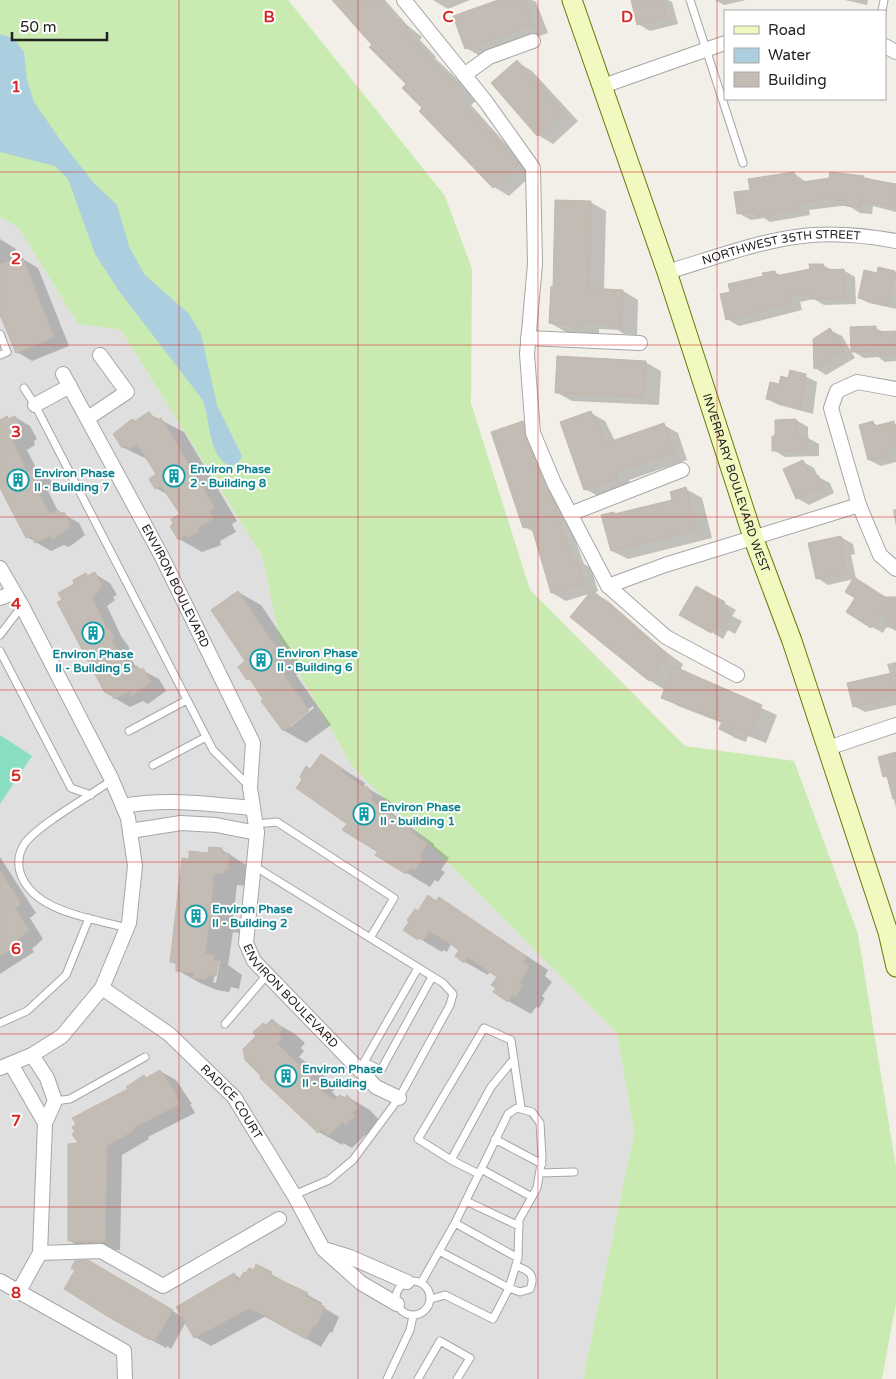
<svg xmlns="http://www.w3.org/2000/svg" width="896" height="1379" font-family="'Varela Round',sans-serif">
	<style>
		.residential { fill: #e0dfdf }
		.grass { fill: #c9eab1 }
		.pitch { fill: #89dec3 }
		.water { fill: #abcfde }
		.shadow { fill: #0003; fill-rule: evenodd }
		.building { fill: #c3bcb5; stroke: #c3b7ab }
		.lines { fill: none; stroke-linecap: round; stroke-linejoin: round }
		.lane-casing { stroke: #a6a6a6; stroke-width: 9 }
		.street-casing { stroke: #a6a6a6; stroke-width: 16 }
		.secondary-casing { stroke: #677b07; stroke-width: 21 }
		.lane { stroke: #fff; stroke-width: 7 }
		.street { stroke: #fff; stroke-width: 14 }
		.secondary { stroke: #f2f9c0; stroke-width: 19 }
		.grid { fill: none; stroke: #d62828; stroke-width: 1; stroke-opacity: 0.55 }
		.labels { text-anchor: middle; dominant-baseline: central; stroke-width: 4; stroke-linejoin: round; paint-order: stroke }
		.street-label { font-size: 12px; fill: #222; stroke: #fff }
		.culture-label { font-size: 12px; font-weight: bold; fill: #0d838f; stroke: #fff; text-anchor: start }
		.grid-label { font-size: 16px; text-anchor: middle; font-weight: bold; fill: #d62828; stroke: #fff; stroke-width: 4; stroke-linejoin: round; paint-order: stroke }
	</style>
	<rect width="100%" height="100%" fill="#f2efe9"/>
	<!-- residential -->
	<path class="residential" d="M0 217 18 227 78 324 121 330 262 556 280 640 352 766 617 1033 634 1133 583 1379H0Z"/>
	<!-- grass -->
	<path class="grass" d="M0 0H288L445 196 472 269 471 403 530 590 685 746 794 761 858 934 896 1167V1303L882 1379H583L634 1133 617 1033 352 766 280 640 262 556 121 330 78 324 18 227 0 217Z"/>
	<!-- pitch -->
	<path class="pitch" d="M0 735 32 756 0 804Z"/>
	<!-- water -->
	<path class="water" d="M0 34 14 39 24 52 27 80 34 102 61 141 92 181 117 205 129 246 144 274 189 314 201 334 217 405 242 456 238 463 230 466C207 456 211 418 202 399L119 291 95 254 68 179 55 166 0 152Z"/>
	<!-- shadow -->
	<path class="shadow" d="M333 0H385L407 25 422 37 420 40 436 57 435 58 478 99 471 105 533 174 509 196 494 187 424 108 407 84Z
		M433 0H470L448 9Z
		M502 0H532L536 2 548 33 482 57 466 48Z
		M632 0H668L672 2 678 24 650 31 638 24Z
		M715 0H746L724 5Z
		M845 0H868L867 5Z
		M517 62 532 71 578 121 553 144 538 135Z
		M794 173 807 183 863 177 896 185V212L873 206 872 214 860 213 849 206H841L809 210 810 215 770 222 764 218 751 220 738 213 751 191Z
		M590 202 606 211 604 290 623 291 638 300 637 335 624 334 618 330 599 329V334L566 332 550 323 554 288Z
		M0 239 16 249 10 262 23 259 38 268 69 346 32 361 17 352 0 311Z
		M823 265 832 270H843L855 277 856 304 824 305 814 299 800 302 802 310 739 326 727 319 732 293 775 272 782 276 811 270Z
		M879 268 896 272V309L869 303 859 298 878 274Z
		M875 328 896 337V361L885 362 878 357 864 358 852 351Z
		M830 330 842 336 855 358 826 375 815 368Z
		M645 362 661 371 659 405 572 401 556 392Z
		M805 376 817 382 813 414 779 405 767 399 789 379Z
		M591 413 605 421 615 441 664 425 678 433 687 460 629 480 632 486 600 497 585 489Z
		M149 414 184 432 237 521 232 524 236 532 220 541 221 545 202 552 179 539 182 514 170 496 156 488 158 474 147 459 122 447 136 422Z
		M15 417 30 426 37 439 34 441 35 445 27 450 38 472 50 479 54 487 48 491 58 511 79 523 85 535 69 547 64 545 51 551 27 537 0 485V421Z
		M796 420 808 427V438L819 444V456L785 457 773 450 777 438Z
		M522 423 536 431 584 564 591 568 598 591 594 593 608 601 666 652 683 664 680 671 777 715 766 743 748 736 746 742 735 738 720 729 722 723 678 706 662 697 665 690 649 680 592 593 566 601 552 593 534 532 524 527Z
		M873 423 879 426 894 423 896 424V462L881 466 869 460Z
		M803 462 814 468 818 477 830 483 834 493 809 505 797 498Z
		M686 489 702 498 712 538 628 559 612 551 614 513 617 515 673 500Z
		M896 509V527L893 510Z
		M841 537 853 544 855 554 851 555 856 579 886 598H896V631L887 626 883 633 872 627 857 598 854 579 828 585 817 578Z
		M95 574 110 583 117 595 113 597 115 600 107 606 121 636 129 647 130 657 136 667 159 679 166 691 148 704 143 701 130 707 106 693 60 594 86 575 89 577Z
		M696 587 736 610 732 616 742 621 735 634 728 630 723 639 681 614Z
		M238 592 261 605 298 660 294 664 299 672 296 675 331 725 306 743 283 730 253 682 248 679ZM313 706 314 708 290 727V723Z
		M896 662V705L865 712 854 706 890 674 887 664Z
		M896 754V808L889 779 884 776Z
		M321 755 365 783 364 786 367 788 390 801 396 810 393 814 434 844V846L449 858 441 870 445 872 438 882 435 880 430 887 377 855 379 853 343 830 349 823 311 770Z
		M222 850 253 869 247 886 237 885 233 918 240 922 239 933 233 932 228 965 242 975 239 989 231 987 229 992 217 990 200 983 177 970V965L171 961 190 861ZM218 961H220L216 983 213 982Z
		M0 857 36 913 30 918 43 939 32 949 34 952 0 974Z
		M439 898 548 970 545 976 552 982 542 996 545 998 539 1008 536 1007 531 1014 508 1001 497 988 499 977 490 971 488 975 465 962 461 950 451 944 447 952 444 950 442 952 405 930 419 912Z
		M272 1021 295 1034 305 1043 301 1048 304 1051 299 1057 338 1086 332 1092 338 1098 345 1099 348 1097 370 1110 380 1121 369 1137 365 1135 352 1148 343 1143 342 1145 319 1132 267 1026Z
		M160 1071 176 1080 192 1104H190L195 1113 148 1137 149 1139 122 1155 120 1250H85L70 1241 80 1145 147 1079Z
		M87 1261 183 1317 234 1274 241 1279 254 1271 257 1266 322 1303 321 1306 339 1317 332 1333 330 1332 321 1347 266 1316 211 1346 195 1337 186 1322 171 1349 167 1346 166 1348 129 1328Z"/>
	<!-- building -->
	<path class="building" d="M332 0H379L397 21 399 19 408 28 405 30 421 47 420 48 452 81 453 79 463 90 457 96 519 164 493 188 419 111 422 108 402 88 406 84 369 47 372 45Z
		M498 0H524L533 25 465 49 453 16Z
		M631 0H662L667 18 637 25Z
		M517 60 563 112 537 136 491 83Z
		M794 172 796 183 829 178 830 172 864 176 863 178 896 184V207L861 200 860 208 846 206V201L828 199 797 203 798 208 771 214 757 216 756 211 737 214 734 192 750 190 748 179Z
		M555 200 591 201 589 288 623 290 621 327 608 326V323L584 321V326L549 323 551 286 553 287Z
		M23 258 54 337 16 353 0 315V264Z
		M809 264H823L824 270 844 269 845 298 811 299V292L789 296 791 303 726 320 720 294 730 292 728 284 763 276 762 273 775 271 776 276 810 269Z
		M878 267 895 271 887 305 858 298 864 270 877 273Z
		M876 326V332L896 331V355L873 356 872 351 851 352 850 327Z
		M830 328 844 351 814 369 813 339Z
		M557 356 646 361 644 397 555 393Z
		M790 370 806 374 801 408 766 399 770 382 779 384 781 376 788 378Z
		M591 411 595 421 597 420 606 443 664 423 674 452 616 472 618 478 584 490 560 422Z
		M149 412 156 420 161 418 215 508 210 511 213 519 198 528 199 532 188 538 186 535 178 540 170 526 173 524 171 519 180 514 161 486 155 489 149 479 156 474 137 444 128 449 126 445 122 448 113 434 132 419 135 421Z
		M7 416 8 419 15 416 22 430 19 432 20 436 13 441 27 473 35 469 40 478 33 482 37 490 50 514 58 510 61 514 64 512 71 526 53 540 50 536 35 543 31 536 26 538 0 488V420Z
		M796 419 797 436H808V450L772 451V436H775V420Z
		M523 421 525 436 546 492 549 491 554 501 572 560 577 559 585 584 551 593 531 525 523 528 491 432Z
		M873 421 875 426 894 421 896 447 885 450 886 456 868 460 859 425Z
		M803 460 811 478 818 475 824 487 796 499 783 469Z
		M686 487 697 529 611 551 601 515 614 512V514L672 500 670 492Z
		M841 536 844 548 841 549 846 572 816 579 808 543Z
		M95 572 102 586 98 588 100 591 92 597 107 629 109 628 114 638 112 639 115 647 129 670 137 666 140 670 143 668 151 682 132 696 130 691 114 699 109 692 105 693 57 602 62 600 58 593 74 584 73 580 86 573 87 576Z
		M854 577 885 597H896V627H886L885 606 871 628 846 612 855 598 845 592Z
		M696 586 725 602 722 608 731 614 723 628 716 625 711 633 679 615Z
		M592 590 634 625 633 627 668 654V658L649 681 570 617Z
		M238 591 276 647 272 651 277 658 274 661 309 711 283 731 261 701 263 699 249 678 247 680 238 667 245 661 211 610Z
		M673 666 762 705 750 735 733 728 730 734 719 729 722 721 661 698Z
		M896 672V693L887 695 888 699 853 707 847 683Z
		M896 752V798L893 799 887 776 883 777 878 757Z
		M321 754 343 769 342 772 365 788 367 786 373 796 371 800 412 830 411 832 427 844 419 856 423 858 415 870 411 868 406 874 375 855 378 852 342 830 347 824 296 788 302 780 300 777 306 766 310 769Z
		M209 847 222 848V853L230 854 228 870 225 869 224 874 214 873 211 907 218 908 216 920 210 919 205 954 214 956V960L219 961 216 976 208 975 206 979 193 978 194 973 176 971V963L170 962 182 858 189 859V851L208 853Z
		M0 871 21 904 15 909 29 930 17 940 19 943 0 956Z
		M428 895 436 901 439 897 526 956 523 962 529 968 520 982 523 984 516 996 512 995 508 1002 493 992 496 988 491 985 497 977 468 957 464 963 455 956 459 950 443 939 429 931 423 940 420 937 418 940 403 930 409 922 407 920 415 909 418 911Z
		M272 1019 283 1029 278 1034 282 1038 277 1043 301 1067 306 1062 316 1072 310 1078 322 1091 334 1100 340 1095 345 1098 347 1095 358 1107 352 1114 355 1116 345 1125 343 1122 328 1136 322 1129 318 1133 260 1078 261 1076 245 1060 243 1049 256 1036 253 1032 263 1023 266 1025Z
		M160 1070 177 1095H175L180 1104 133 1128 135 1130 107 1146 105 1242 68 1241V1144L78 1143 72 1134 75 1132 72 1127 76 1124 72 1118 128 1089 126 1087 144 1075 146 1078Z
		M88 1260 173 1310 155 1341 151 1338 150 1340 112 1319 64 1289 75 1270 71 1268 75 1261Z
		M256 1264 272 1272 270 1275 308 1293 306 1296 325 1307 316 1326 314 1325 306 1339 250 1308 194 1338 176 1307 234 1273 238 1281 244 1272 246 1273 249 1268 254 1270Z"/>
	<g class="lines">
		<!-- lane casing -->
		<g class="lane-casing">
			<path id="lane" d="M690 0 743 163
				M882 11 884 0
				M0 334 7 352 0 355
				M24 388 35 405 213 750 249 786
				M0 635 22 606
				M0 651 71 788 91 795
				M129 731 187 700
				M153 765 206 737
				M112 780C90 796 41 823 25 843 19 852 17 861 20 872 32 912 92 918 127 928
				M256 824 277 822 394 898 370 938
				M254 866 443 983 453 994 450 1005 399 1098 353 1160 329 1180 294 1195
				M418 968 364 1062 381 1070 432 977
				M0 1023 27 1011 66 975 89 918
				M225 1024 267 975
				M55 1101 70 1099 145 1057
				M495 1139 542 1164
				M451 1160 418 1139 484 1028 511 1040 521 1108
				M481 1169 532 1197
				M540 1173 574 1172
				M479 1174 451 1160 491 1087 514 1059
				M466 1201 519 1226
				M516 1266C529 1270 536 1275 530 1289L520 1292 509 1288 518 1258
				M396 1298a17 17 0 1 1 34 0a17 17 0 1 1-34 0Z
				M421 1283 455 1223 508 1114 517 1108 532 1112 540 1123 542 1158 537 1188 519 1220 518 1258 455 1223
				M431 1299 445 1295 493 1319 509 1288 439 1251
				M387 1379 410 1330 413 1316
				M418 1379 440 1341 470 1358 457 1379"/>
		</g>
		<!-- street casing -->
		<g class="street-casing">
			<g id="street">
				<path d="M404 0 486 102 533 168 535 264 527 354 533 433 554 483 608 586 666 637 737 675"/>
				<path d="M885 46 896 52"/>
				<path d="M464 75 489 57 533 41"/>
				<path d="M603 86 725 43"/>
				<path id="s1" d="M667 272C714 258 763 239 812 235 840 233 869 236 896 241"/>
				<path d="M528 338 640 343"/>
				<path id="s2" d="M63 374 161 555 253 743 250 788 257 833 246 943 254 961 376 1087 399 1098"/>
				<path d="M896 389 857 382 837 391 831 408 859 505 880 555 896 569"/>
				<path d="M35 405 70 386"/>
				<path d="M88 418 127 392 100 355"/>
				<path d="M570 514 682 470"/>
				<path d="M0 568 22 606 111 778 128 818 135 866 129 923 102 988 62 1036 32 1055 0 1068"/>
				<path d="M608 586 665 565 859 505"/>
				<path d="M0 598 14 593"/>
				<path d="M828 748 896 725"/>
				<path d="M123 806C166 798 210 804 253 808"/>
				<path d="M130 831 181 823 216 825 257 833"/>
				<path id="s3" d="M102 988 169 1034 234 1097 294 1195 323 1249 361 1283 397 1304"/>
				<path d="M11 1064 45 1123"/>
				<path d="M327 1250 350 1257 407 1282"/>
				<path d="M40 1253 101 1251 163 1286 279 1219"/>
				<path d="M0 1281 124 1351 125 1379"/>
				<path d="M19 1291 40 1253 45 1123 55 1101 47 1078 32 1055"/>
			</g>
		</g>
		<!-- secondary casing -->
		<g class="secondary-casing">
			<g id="secondary">
				<path id="s4" d="M572 0 667 272 753 537 792 641 888 932 896 967"/>
			</g>
		</g>
		<!-- lane -->
		<use href="#lane" class="lane"/>
		<!-- street -->
		<use href="#street" class="street"/>
		<!-- secondary -->
		<use href="#secondary" class="secondary"/>
	</g>
	<!-- grid -->
	<path class="grid" d="M179 0V1379M358 0V1379M538 0V1379M717 0V1379M0 172H896M0 345H896M0 517H896M0 690H896M0 862H896M0 1034H896M0 1207H896"/>
	<!-- icons -->
	<defs>
		<g id="building-ring" transform="scale(1.125)"><circle r="9.5" fill="#fff" stroke="#0f9aa8" stroke-width="1.5"/><path d="M-4-6H4V6H1V3H-1V6H-4ZM-2.5-4.3h1.7v1.8h-1.7ZM.8-4.3h1.7v1.8H.8ZM-2.5-1h1.7V.8h-1.7ZM.8-1h1.7V.8H.8Z" fill="#0f9aa8"/></g>
	</defs>
	<g fill-rule="evenodd">
		<use href="#building-ring" x="174" y="476"/>
		<use href="#building-ring" x="18" y="480"/>
		<use href="#building-ring" x="93" y="633"/>
		<use href="#building-ring" x="261" y="660"/>
		<use href="#building-ring" x="364" y="814"/>
		<use href="#building-ring" x="196" y="916"/>
		<use href="#building-ring" x="286" y="1076"/>
	</g>
	<g class="labels">
		<!-- street labels -->
		<g class="street-label">
			<text stroke="none"><textPath href="#s1" startOffset="118">NORTHWEST 35TH STREET</textPath></text>
			<text stroke="none"><textPath href="#s4" startOffset="510">INVERRARY BOULEVARD WEST</textPath></text>
			<text stroke="none"><textPath href="#s2" startOffset="240">ENVIRON BOULEVARD</textPath></text>
			<text stroke="none"><textPath href="#s2" startOffset="686">ENVIRON BOULEVARD</textPath></text>
			<text stroke="none"><textPath href="#s3" startOffset="174">RADICE COURT</textPath></text>
		</g>
		<!-- culture labels -->
		<g class="culture-label">
			<text x="190" y="469">Environ Phase<tspan x="190" dy="14">2 - Building 8</tspan></text>
			<text x="34" y="473">Environ Phase<tspan x="34" dy="14">II - Building 7</tspan></text>
			<text x="277" y="653">Environ Phase<tspan x="277" dy="14">II - Building 6</tspan></text>
			<text x="93" y="654" text-anchor="middle">Environ Phase<tspan x="93" dy="14">II - Building 5</tspan></text>
			<text x="380" y="807">Environ Phase<tspan x="380" dy="14">II - building 1</tspan></text>
			<text x="212" y="909">Environ Phase<tspan x="212" dy="14">II - Building 2</tspan></text>
			<text x="302" y="1069">Environ Phase<tspan x="302" dy="14">II - Building</tspan></text>
		</g>
	</g>
	<g class="grid-label">
		<text x="269" y="22">B</text>
		<text x="448" y="22">C</text>
		<text x="627" y="22">D</text>
		<text x="16" y="92">1</text>
		<text x="16" y="264">2</text>
		<text x="16" y="437">3</text>
		<text x="16" y="609">4</text>
		<text x="16" y="781">5</text>
		<text x="16" y="954">6</text>
		<text x="16" y="1126">7</text>
		<text x="16" y="1298">8</text>
	</g>
	<!-- legend -->
	<rect x="724" y="10" width="162" height="90" fill="#ffffff" stroke="#a7a7a7"/>
	<rect x="734" y="26" width="25" height="8" fill="#f2f9c0" stroke="#a7a7a7"/>
	<text x="768" y="35" font-size="15" fill="#222222">Road</text>
	<rect x="734" y="48" width="25" height="15" fill="#abcfde" stroke="#a7a7a7"/>
	<text x="768" y="60" font-size="15" fill="#222222">Water</text>
	<rect x="734" y="72" width="25" height="15" fill="#c3bcb5" stroke="#a7a7a7"/>
	<text x="768" y="85" font-size="15" fill="#222222">Building</text>
	<!-- scale -->
	<path d="M12 32v8h95v-8" fill="none" stroke="#222222" stroke-width="2.5"/>
	<text x="20" y="32" font-size="15" fill="#222222" stroke="#ffffff" stroke-width="4" paint-order="stroke">50 m</text>
</svg>
